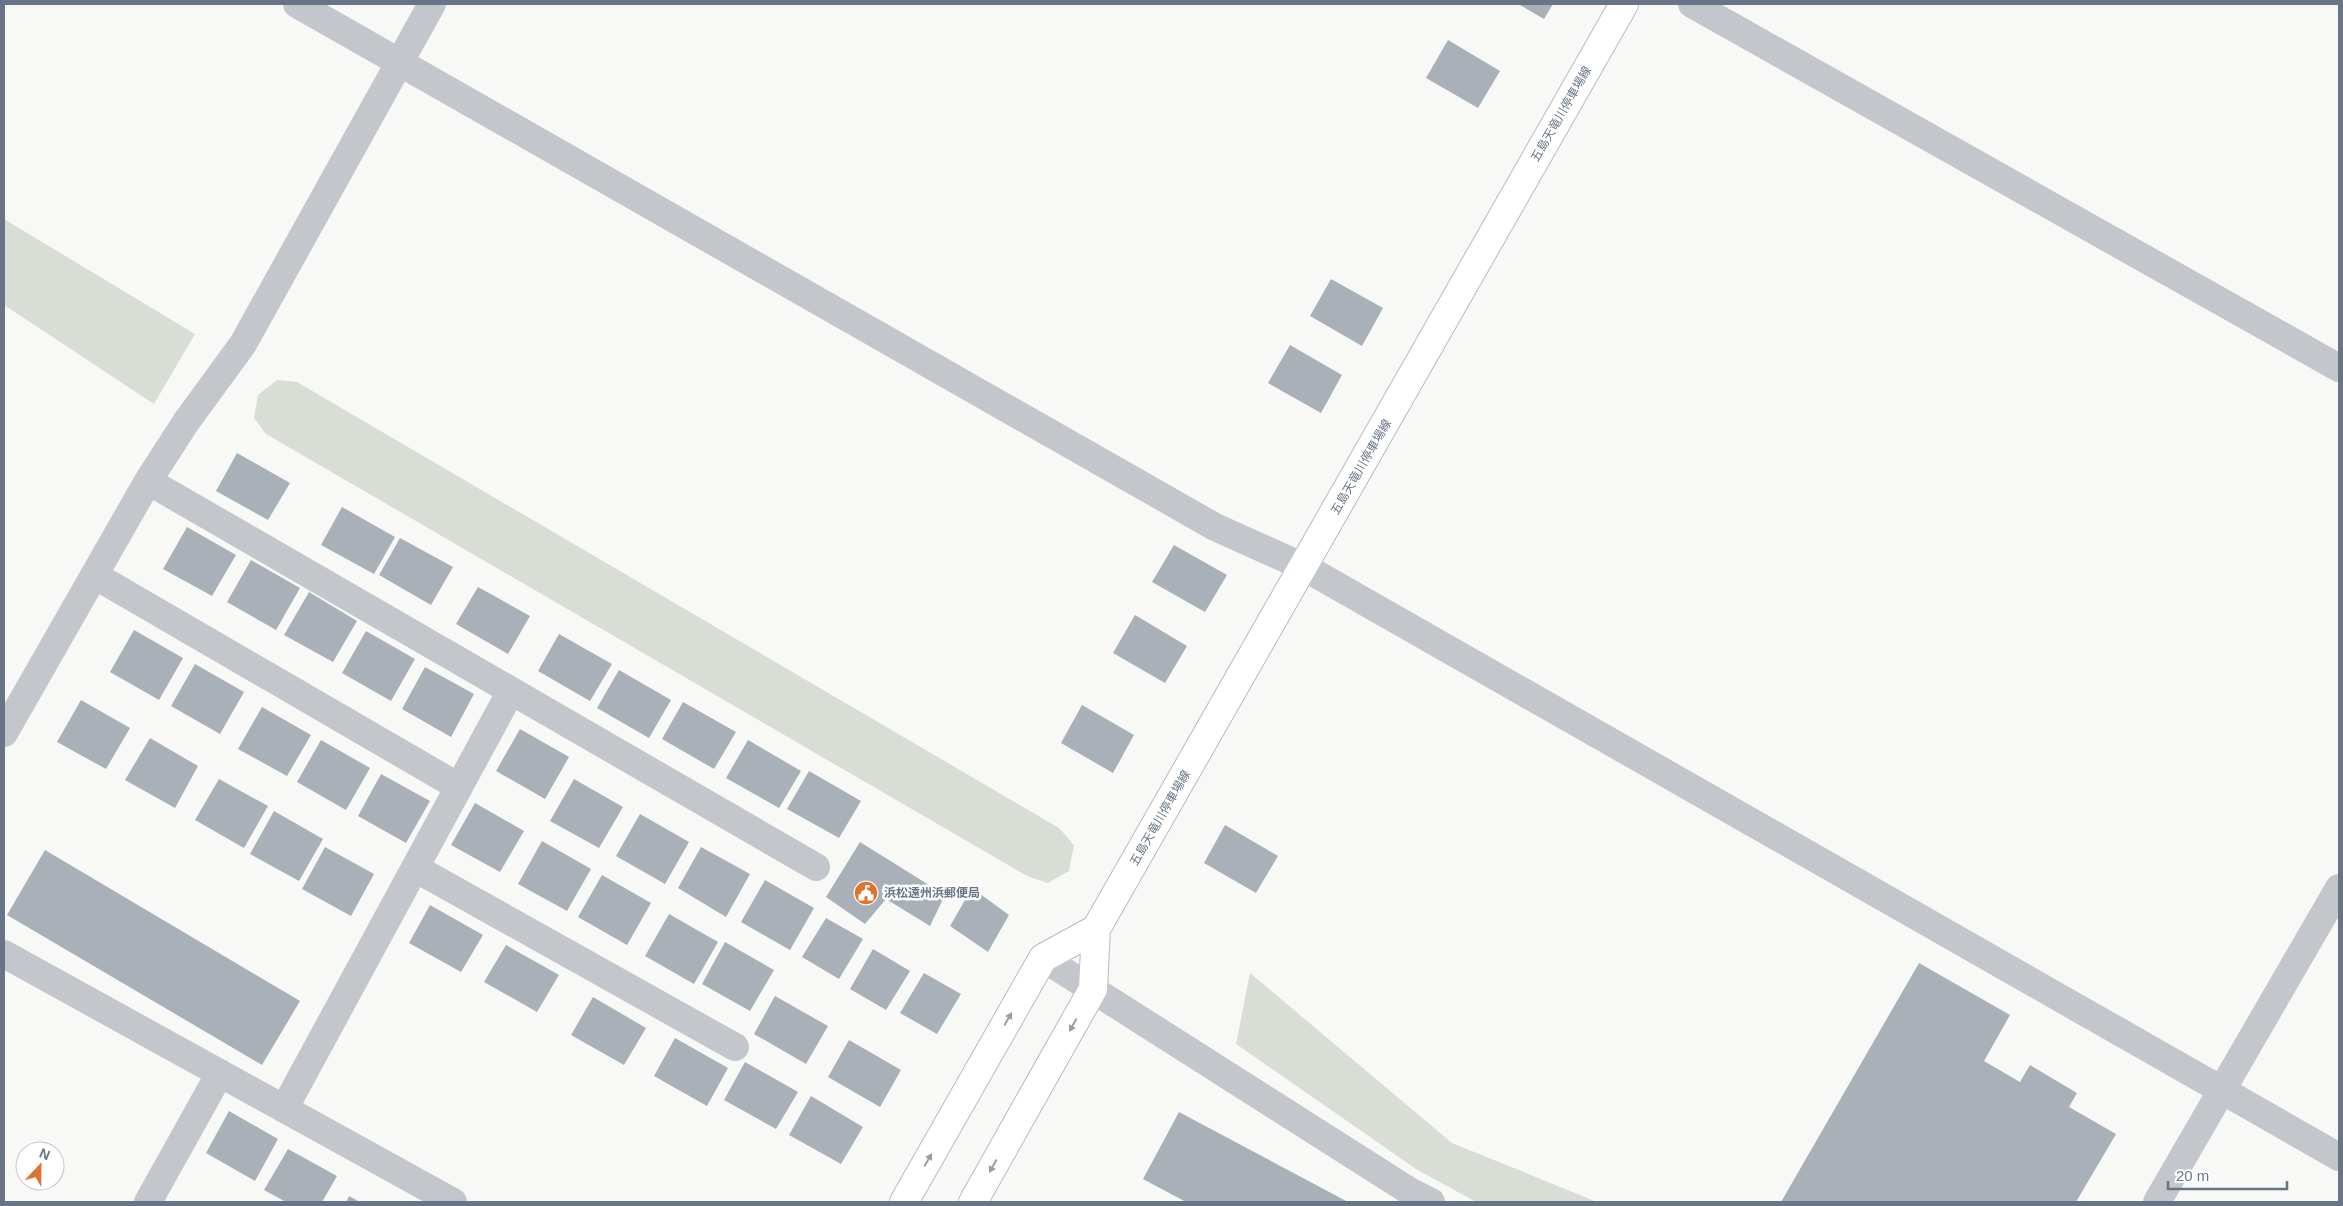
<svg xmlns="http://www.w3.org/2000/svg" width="2343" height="1206" font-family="Helvetica,'Noto Sans JP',sans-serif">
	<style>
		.green { fill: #d8ded6 }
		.building { fill: #a9b0b8 }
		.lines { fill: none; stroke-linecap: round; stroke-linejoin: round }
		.secondary-casing { stroke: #b7bbc1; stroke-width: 30 }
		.street { stroke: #c3c6ca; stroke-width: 28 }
		.secondary { stroke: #fff; stroke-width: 28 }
		.oneway { fill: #969eab }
		.labels { text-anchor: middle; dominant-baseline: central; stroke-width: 5; stroke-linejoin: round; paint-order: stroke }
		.street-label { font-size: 12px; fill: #697587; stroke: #fff }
		.poi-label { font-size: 12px; font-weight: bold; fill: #697587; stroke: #fff; text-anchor: start }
	</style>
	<rect width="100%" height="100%" fill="#f8f9f6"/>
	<!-- green -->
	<path class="green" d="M4 219 195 334 154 404 4 305Z
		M277 380 297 382 1059 828 1074 845 1069 871 1048 883 1027 876 266 434 254 418 258 395Z
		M1250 973 1452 1143 1597 1202H1476L1416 1169 1236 1044Z"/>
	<!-- building -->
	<path class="building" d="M1518 4H1553L1544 19Z
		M1448 40 1500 71 1478 108 1426 78Z
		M1331 279 1383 308 1362 346 1310 316Z
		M1290 345 1342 375 1321 413 1268 383Z
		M237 453 290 483 268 520 216 491Z
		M342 507 395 537 374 574 321 545Z
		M187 527 236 555 212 596 163 569Z
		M400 538 453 567 431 605 379 575Z
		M1174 545 1227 575 1205 612 1152 582Z
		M251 560 300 588 276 630 227 602Z
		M478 587 530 616 508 654 456 624Z
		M309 592 357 621 333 662 284 635Z
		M1135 615 1187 646 1165 683 1113 653Z
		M134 630 183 658 159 700 110 672Z
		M366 631 415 659 391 701 342 673Z
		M559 634 612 664 590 701 538 671Z
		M195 664 244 692 220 734 171 706Z
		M425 667 474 694 451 737 402 709Z
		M619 670 671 700 649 738 597 708Z
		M81 700 130 728 106 769 57 742Z
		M683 702 736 732 714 769 662 739Z
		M1082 705 1134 735 1113 773 1061 743Z
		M262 707 311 735 287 776 238 749Z
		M520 729 569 757 545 799 496 771Z
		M150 738 198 766 175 808 125 780Z
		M321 740 370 768 346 810 297 782Z
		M748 740 801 771 779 808 726 778Z
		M809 771 861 801 839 838 787 809Z
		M381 774 430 801 406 843 358 816Z
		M219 779 268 806 244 848 195 820Z
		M574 779 623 807 599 848 550 821Z
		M475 803 524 831 500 872 451 845Z
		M274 811 323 839 299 881 250 854Z
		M640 814 689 842 665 884 616 856Z
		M1225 825 1278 856 1256 893 1204 863Z
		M542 841 591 869 567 911 518 884Z
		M860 842 945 895 930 926 886 899 865 924 826 897Z
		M325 847 374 874 351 916 302 889Z
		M701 847 750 874 726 917 678 888Z
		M45 850 300 1001 262 1065 7 915Z
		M602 875 651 903 627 945 578 917Z
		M765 880 814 908 790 950 741 922Z
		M972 888 1009 915 988 952 950 926Z
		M430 905 483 935 461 972 409 943Z
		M669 914 718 942 694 984 645 956Z
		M826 918 863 939 839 979 802 957Z
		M725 942 774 970 750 1011 702 984Z
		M506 945 559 975 537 1012 484 982Z
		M873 949 910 971 886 1010 850 989Z
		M1919 963 2010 1015 1984 1061 2020 1082 2030 1065 2077 1093 2069 1107 2116 1134 2076 1202H1781Z
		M924 973 961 994 937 1034 900 1013Z
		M775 996 828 1026 806 1064 754 1034Z
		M593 997 646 1028 624 1065 571 1035Z
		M675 1038 728 1068 707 1106 654 1076Z
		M849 1040 901 1070 880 1107 828 1077Z
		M745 1062 798 1092 776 1129 724 1100Z
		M811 1096 863 1127 841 1164 789 1135Z
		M229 1111 278 1139 255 1181 206 1153Z
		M1179 1112 1348 1202H1186L1143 1179Z
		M288 1149 337 1176 322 1202H286L264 1190Z
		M349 1196 360 1202H346Z"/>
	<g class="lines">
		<!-- secondary casing -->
		<g class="secondary-casing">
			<path id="secondary" d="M904 1202 1043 958 1096 929
				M973 1202 1093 989 1096 929 1624 4"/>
		</g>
		<!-- street -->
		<path class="street" d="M297 4 1215 527 1304 567 2339 1157
			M1692 4 2339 368
			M148 481 816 867
			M94 575 459 787
			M4 733 148 481 186 422 243 344 432 4
			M415 868 735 1047
			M4 954 453 1202
			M1043 958 1411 1192 1431 1202
			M284 1109 511 691
			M148 1202 220 1073
			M2157 1202 2339 888"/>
		<!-- secondary -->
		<use href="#secondary" class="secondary"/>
	</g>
	<!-- one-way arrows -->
	<defs><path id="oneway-solid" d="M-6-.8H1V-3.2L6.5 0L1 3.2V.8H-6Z" transform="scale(1.25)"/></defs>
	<g class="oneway">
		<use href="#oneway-solid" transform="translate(1008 1019) rotate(-60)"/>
		<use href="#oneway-solid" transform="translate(1073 1025) rotate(119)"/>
		<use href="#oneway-solid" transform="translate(928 1160) rotate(-60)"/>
		<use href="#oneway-solid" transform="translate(993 1166) rotate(119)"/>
	</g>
	<!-- icons -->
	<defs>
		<g id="civic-disc" transform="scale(1.25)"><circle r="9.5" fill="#df7431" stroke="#fff"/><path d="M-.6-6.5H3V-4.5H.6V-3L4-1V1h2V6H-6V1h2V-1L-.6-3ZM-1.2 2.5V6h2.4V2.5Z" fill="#fff"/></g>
	</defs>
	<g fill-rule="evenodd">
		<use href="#civic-disc" x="866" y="893"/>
	</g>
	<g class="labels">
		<!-- street labels -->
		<g class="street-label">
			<text transform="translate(1561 114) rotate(-60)">五島天竜川停車場線</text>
			<text transform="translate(1361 467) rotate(-60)">五島天竜川停車場線</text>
			<text transform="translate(1160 818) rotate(-60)">五島天竜川停車場線</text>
		</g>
		<!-- poi labels -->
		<g class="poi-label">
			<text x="884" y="893">浜松遠州浜郵便局</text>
		</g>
	</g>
	<!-- border -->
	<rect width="2343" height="1206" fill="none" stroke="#697587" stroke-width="10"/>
	<!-- north arrow -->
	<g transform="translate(40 1166) rotate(22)"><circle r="24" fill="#ffffff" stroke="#c3c8cf"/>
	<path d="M0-4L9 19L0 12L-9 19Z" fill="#df7431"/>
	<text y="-8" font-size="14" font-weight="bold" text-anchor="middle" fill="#697587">N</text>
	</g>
	<!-- scale -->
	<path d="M2168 1181v8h119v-8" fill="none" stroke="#697587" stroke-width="2.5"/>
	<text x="2176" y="1181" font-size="15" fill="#697587" stroke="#ffffff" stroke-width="4" paint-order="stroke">20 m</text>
</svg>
